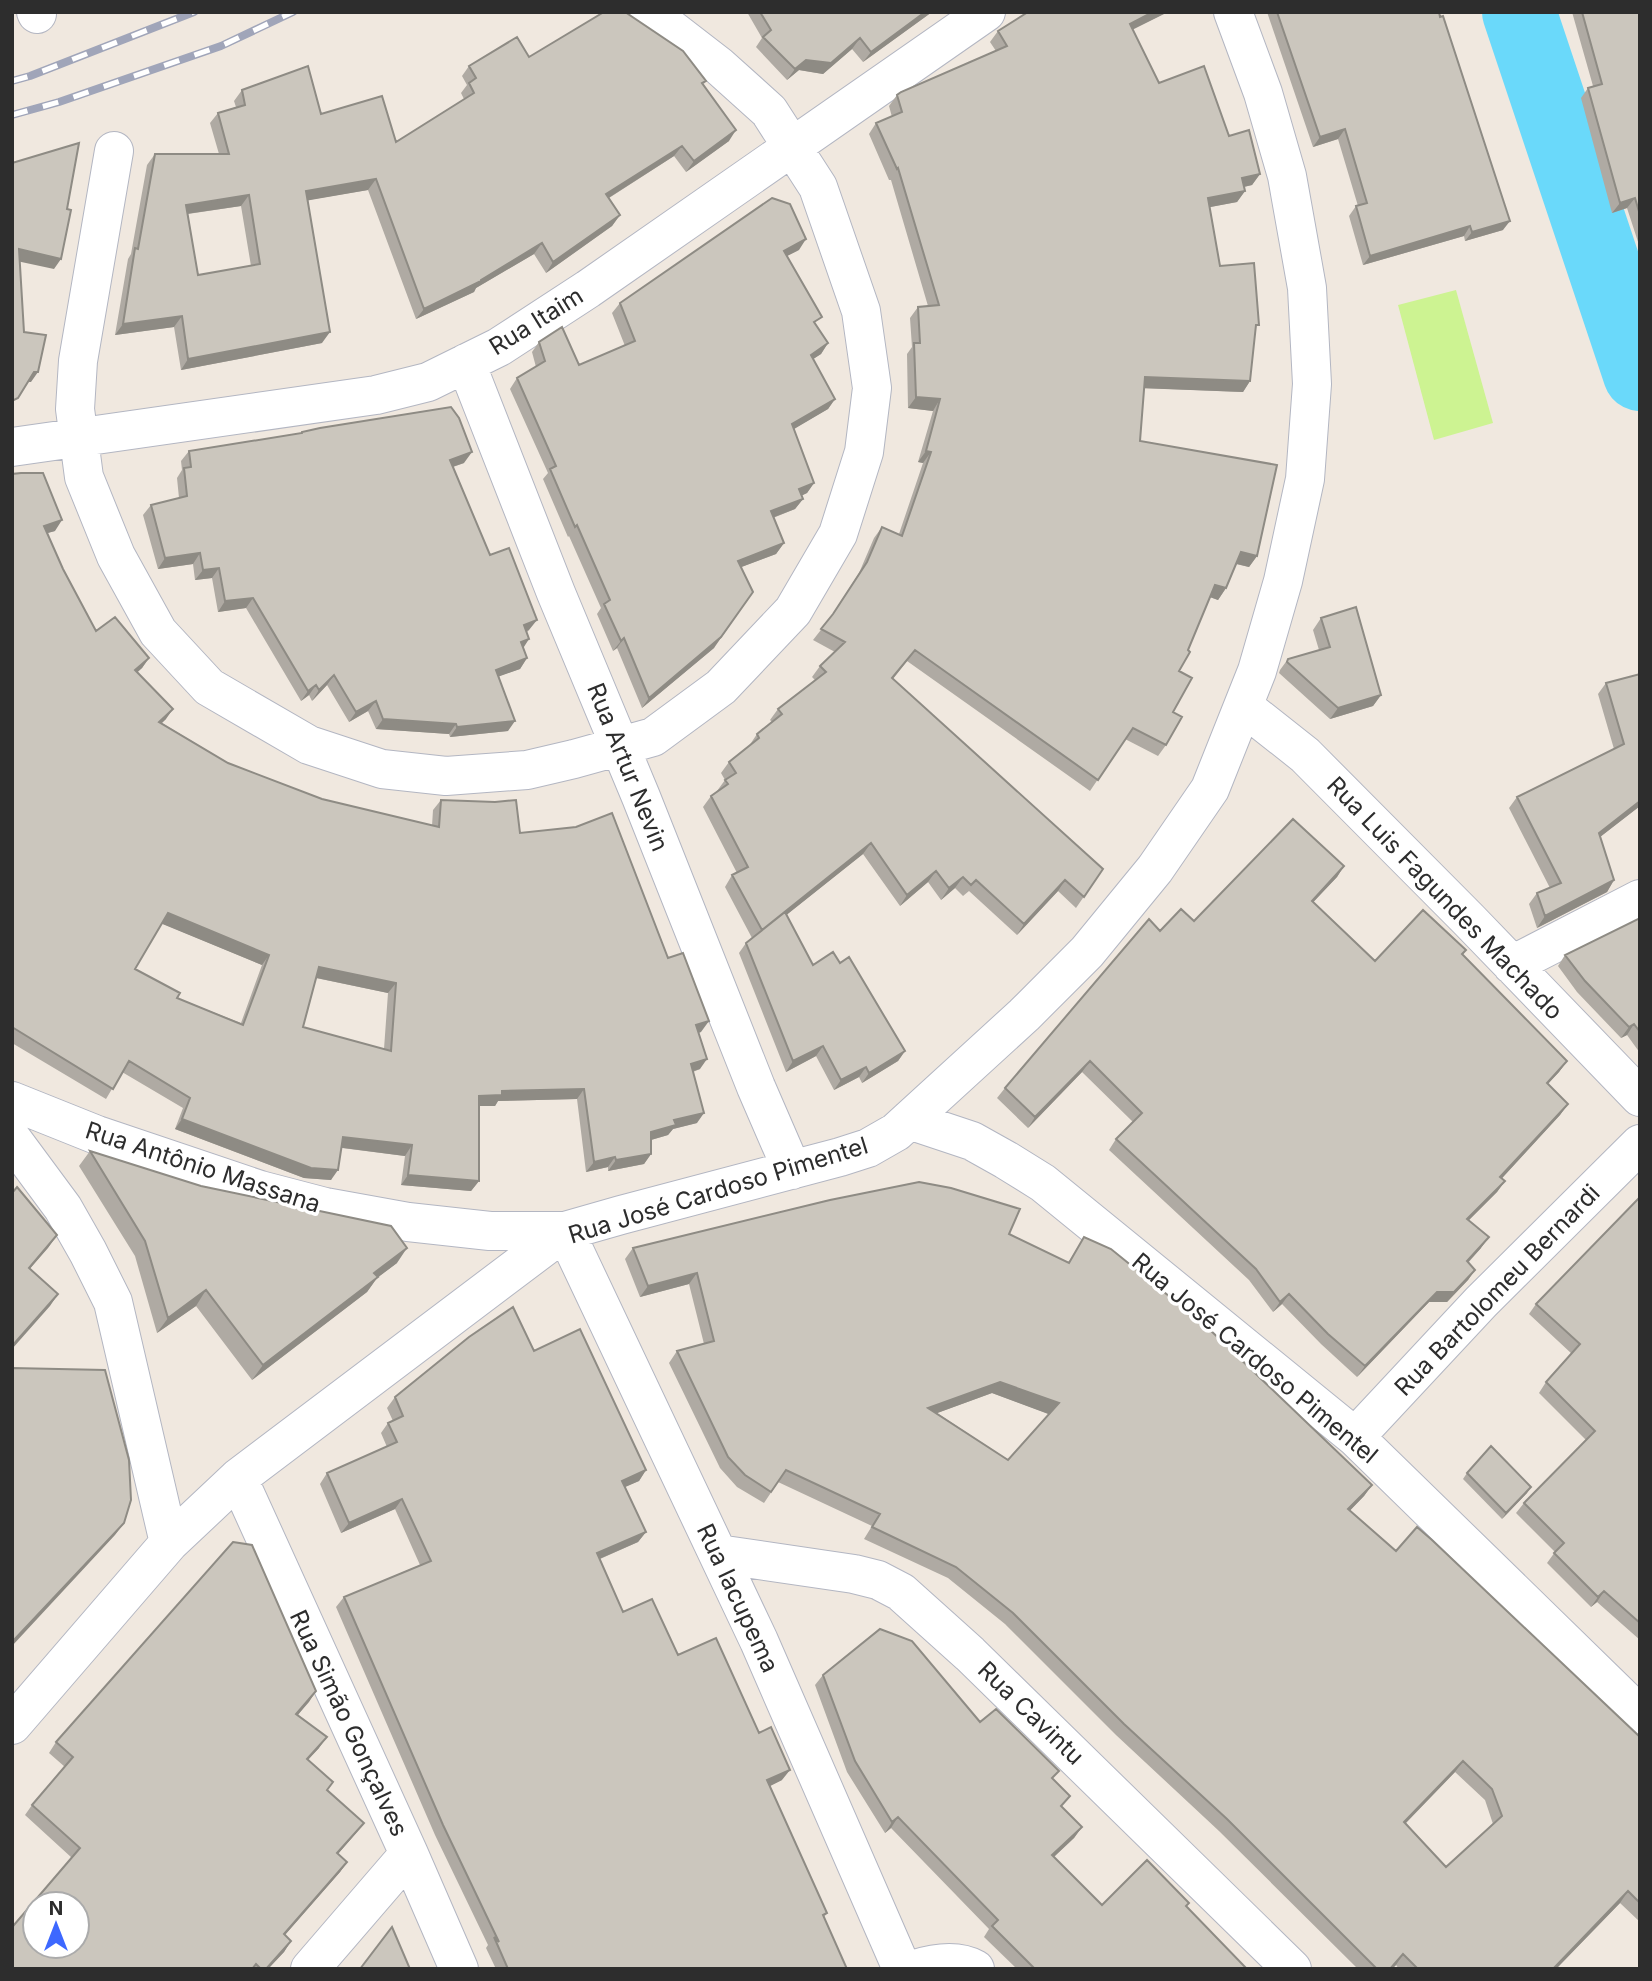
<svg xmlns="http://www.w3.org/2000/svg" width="1652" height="1981" font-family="Inter,sans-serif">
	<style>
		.pitch { fill: #cdf392 }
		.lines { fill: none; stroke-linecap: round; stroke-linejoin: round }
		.river { stroke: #6ad9fa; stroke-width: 74 }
		.street-casing { stroke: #b3b6c2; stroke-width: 40 }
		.street { stroke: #fff; stroke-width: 38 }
		.rail-casing { stroke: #a0a5b9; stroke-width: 8 }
		.rail { stroke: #fff; stroke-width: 5; stroke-dasharray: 16; stroke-linecap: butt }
		.wall { fill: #afaaa3; fill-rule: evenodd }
		.shaded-wall { fill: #8e8b84 }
		.building { fill: #cbc6bd; stroke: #8e8b84; stroke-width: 2; fill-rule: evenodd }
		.labels { text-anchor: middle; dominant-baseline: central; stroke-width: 7; stroke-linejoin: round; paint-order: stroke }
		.street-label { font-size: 24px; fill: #2d2d2d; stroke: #fff }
	</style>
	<rect width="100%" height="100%" fill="#f0e8df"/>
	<!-- pitch -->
	<path class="pitch" d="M1456 290 1493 423 1434 440 1398 305Z"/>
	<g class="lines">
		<!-- river -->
		<path class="river" d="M1519 12 1640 374"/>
		<!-- street casing -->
		<g class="street-casing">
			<path id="street" d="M36 12 37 14
				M114 151 78 361 75 409 84 477 116 556 158 632 209 687 309 745 382 769 446 776 527 770 574 759 653 737 721 687 793 611 838 534 864 452 872 388 861 311 818 187 769 111 719 66 649 12
				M466 363 556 593 641 797 756 1087 792 1170
				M12 447 376 395 428 382 499 347 588 289 986 12
				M1243 706 1305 755 1469 920 1640 1097
				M1512 965 1640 899
				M12 1101 97 1135 260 1190 325 1207 408 1222 490 1231H565
				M909 1120 972 1141 1006 1160 1043 1183 1355 1437 1640 1715
				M12 1139 63 1208 88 1252 113 1302 169 1543
				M565 1231 759 1641 902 1969
				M1355 1437 1481 1302 1640 1144
				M238 1478 409 1854 459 1969
				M718 1554 854 1574 878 1580 901 1592 970 1654 1292 1969
				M12 1725 169 1543 238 1478 565 1231 621 1215 840 1157 868 1148 896 1132 1024 1015 1087 952 1155 869 1210 789 1257 671 1283 581 1305 479 1312 384 1307 288 1287 176 1263 93 1233 12
				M310 1969 409 1854
				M915 1969C934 1963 957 1959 975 1969"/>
		</g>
		<!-- street -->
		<use href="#street" class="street"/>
		<!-- rail casing -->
		<g class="rail-casing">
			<path id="rail" d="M12 81 30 76 194 12
				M12 115 59 102 221 46 293 12"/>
		</g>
		<!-- rail -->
		<use href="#rail" class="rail"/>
	</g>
	<!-- wall -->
	<path class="wall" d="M747 12H932L863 62 852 49 823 74 799 70 787 80 756 47 762 38Z
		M1168 12 1132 29 1159 83 1229 136 1260 174 1252 185 1244 187 1245 191 1237 202 1210 207 1220 266 1255 331 1250 381 1243 392 1144 388 1140 441 1257 556 1249 567 1236 564 1226 588 1218 600 1210 597 1179 671 1173 712 1166 745 1158 756 1125 739 1090 791 907 661 893 679 1103 869 1076 908 1058 891 1017 935 969 891 963 896 955 888 941 900 928 882 900 906 863 854 786 915 813 965 840 963 905 1051 898 1061 862 1083 859 1077 834 1090 816 1056 786 1072 739 953 746 943 752 938 725 887 732 875 737 873 703 807 711 796 717 791 725 780 721 773 729 762 749 746 757 734 772 722 770 720 778 709 815 680 812 677 820 666 835 652 813 640 831 617 859 573 874 538 882 527 899 534 923 463 918 462 933 411 908 408 907 354 912 347 910 318 918 307 928 306 891 180H889L869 134 876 123 892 117 889 106 897 95 996 51 990 42 998 31Z
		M1267 12H1439L1503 230 1465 241 1464 236 1363 265 1349 216 1356 206H1358L1338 139 1313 147Z
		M1572 12H1640V248L1627 208 1612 213 1581 98 1588 88 1593 86Z
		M529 57 706 81 703 85 729 141 686 172 674 156 609 198 620 215 612 226 546 273 534 254 476 288 474 292 416 319 368 190 308 200 322 343 181 370 174 327 115 335 128 259 131 254 147 165 155 154H219L210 123 218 113 236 107 234 101 242 90 321 114 396 142 464 99 461 93 467 85 462 76 469 66ZM241 206 251 266 198 275 188 214Z
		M799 250 787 256 816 325 828 343 821 354 813 359 835 399 828 409 793 429 814 483 807 493 801 496 803 499 795 509 773 518 784 543 776 554 741 567 714 648 642 708 617 648 613 651 597 614 601 608 569 536 568 537 543 479 548 473 510 389 517 378 536 367 532 352 539 342 579 365 625 346 612 313 620 303Z
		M302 432 464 463 453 467 490 555 529 630 527 632 523 648 527 658 520 669 499 676 508 731 450 737 449 734 376 729 368 711 349 722 327 685 312 701 309 695 301 701 246 608 218 612 212 578 195 580 193 564 158 569 143 515 151 505 179 498 177 478 182 470 181 461 189 451 300 434Z
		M12 474 55 531 47 533 63 569 96 631 149 658 142 668 137 672 166 719 162 723 228 763 322 799 432 826 433 810 441 800 520 833 668 958 701 1032 698 1033 700 1069 693 1072 697 1123 673 1129 668 1135 651 1140V1154L644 1164 608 1171V1167L586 1172 577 1099 498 1101 495 1106H479V1181L471 1191 401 1185 405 1156 342 1148 331 1180 304 1178 175 1129 183 1108 122 1072 106 1099 12 1043ZM161 923 262 965 241 1023 177 998 135 969ZM316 978 388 993 384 1049 303 1027Z
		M1321 618 1381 695 1373 706 1330 719 1279 673 1280 670 1288 659 1319 650 1313 630Z
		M1640 674V806L1600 837 1614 880 1607 892 1537 928 1529 904 1537 893 1550 888 1509 808 1517 797 1614 749 1598 694 1606 683Z
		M1344 866 1337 877 1313 902 1375 961 1466 950 1463 955 1567 1061 1559 1072 1548 1084 1568 1104 1560 1115 1502 1178 1505 1181 1497 1192 1469 1220 1481 1248 1468 1263 1475 1270 1468 1280 1447 1302H1429L1357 1377 1321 1344 1282 1304 1273 1312 1249 1280 1109 1150 1116 1139 1133 1122 1082 1072 1028 1128 997 1098 1005 1088 1160 931 1194 921Z
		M1640 918V1053L1627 1035 1621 1038 1577 992 1558 966 1565 955Z
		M90 1151 397 1263 377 1278 367 1292 252 1380 196 1306 157 1333 135 1256 79 1166Z
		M1640 1197V1640L1597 1602 1591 1607 1547 1563 1555 1552 1516 1513 1524 1503 1586 1440 1539 1393 1546 1382 1572 1354 1529 1314 1536 1304Z
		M1009 1234 1068 1263 1084 1237 1372 1485 1364 1496 1350 1510 1396 1551 1640 1737V1922L1620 1903 1556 1969H1399L1396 1965 1392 1969H1358L1219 1831 1116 1735 1005 1624 948 1578 864 1539 872 1526 778 1482 764 1503 737 1487 720 1468 669 1363 677 1351 704 1344 689 1284 640 1297 625 1259 633 1248ZM992 1393 1049 1414 1008 1460 937 1413ZM1455 1772 1485 1800 1493 1824 1446 1867 1406 1823Z
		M534 1351 646 1470 639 1481 624 1487 646 1532 638 1542 600 1559 623 1612 678 1655 759 1733 782 1780 770 1786 827 1913 824 1917 847 1969H496L486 1948 488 1945 435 1835 336 1607 344 1597 420 1565 395 1509 341 1533 320 1484 327 1473 387 1447 381 1433 388 1423 393 1421 387 1408 395 1397Z
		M1467 1473 1527 1493 1502 1519 1463 1479Z
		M823 1675 980 1722 1053 1779 1062 1807 1082 1827 1074 1838 1054 1857 1102 1905 1189 1903 1186 1906 1247 1969H1017L984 1937 989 1929 891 1828 885 1833 847 1772 815 1685Z
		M316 1691 298 1715 319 1748 308 1760 356 1833 338 1854 347 1862 340 1872 285 1935 291 1941 284 1952 268 1969H12L14 1925 72 1858 25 1815 32 1805 65 1767 49 1753 56 1742Z"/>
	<!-- shaded-wall -->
	<path class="shaded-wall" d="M925 12H932L863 62 871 52Z
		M1153 12H1168L1122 35 1130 24Z
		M860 38 852 49 823 74 799 70 787 80 795 69 806 60Z
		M1345 129 1338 139 1313 147 1320 137Z
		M736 130 729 141 686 172 694 161Z
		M682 146 674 156 599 204 606 194Z
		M1260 174 1252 185 1234 189 1242 178Z
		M376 179 368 190 299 202 306 191Z
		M1245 191 1237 202 1200 209 1208 198Z
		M249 195 241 206 179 215 186 205Z
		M1635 198 1627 208 1612 213 1620 203Z
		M620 215 612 226 546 273 553 262Z
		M1510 221 1503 230 1465 241 1472 232Z
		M1470 226 1464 236 1363 265 1370 256Z
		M806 239 799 250 777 261 784 251Z
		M542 243 534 254 476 288 474 292 416 319 424 309 481 280Z
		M19 249 61 259 54 269 12 260Z
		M182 316 174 327 115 335 123 324Z
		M330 332 322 343 181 370 188 359Z
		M828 343 821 354 804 365 811 355Z
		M34 372H38L31 382H27Z
		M1145 377 1250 381 1243 392 1138 388Z
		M916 397 940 399 933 411 908 408Z
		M835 399 828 409 784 435 792 424Z
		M926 451 931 452 923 463 918 462Z
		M472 452 464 463 443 470 450 460Z
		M814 483 807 493 792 500 799 489Z
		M803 499 795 509 764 521 771 511Z
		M62 520 55 531 37 536 44 526Z
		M784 543 776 554 731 571 738 561Z
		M1241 552 1257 556 1249 567 1233 563Z
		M200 553 193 564 158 569 165 558Z
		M219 568 212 578 195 580 203 570Z
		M1215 585 1226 588 1218 600 1207 596Z
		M753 592 714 648 642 708 649 698Z
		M253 598 246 608 218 612 225 601Z
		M537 620 529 630 517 635 524 625Z
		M624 638 617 648 613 651 621 641Z
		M529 639 522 650 521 642Z
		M149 658 142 668 128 681 135 670Z
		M527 658 520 669 489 680 496 670Z
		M334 675 327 685 312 701 319 690Z
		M316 685 309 695 301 701 308 691Z
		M1381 695 1373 706 1330 719 1338 708Z
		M376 701 368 711 349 722 356 712Z
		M173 709 166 719 152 732 159 722Z
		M383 719 456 724 449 734 376 729Z
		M515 721 508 731 450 737 457 727Z
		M1640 801V806L1591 844 1599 833Z
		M871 843 863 854 754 941 762 930Z
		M1344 866 1337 877 1304 912 1312 901Z
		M936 871 928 882 900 906 907 895Z
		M963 877 955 888 941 900 949 888Z
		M1065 880 1058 891 1017 935 1024 924Z
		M1614 880 1607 892 1537 928 1545 916Z
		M168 913 269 955 262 965 160 923Z
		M319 967 396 983 388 993 312 977Z
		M709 1021 701 1032 688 1036 696 1025Z
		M1634 1024 1627 1035 1621 1038 1629 1027Z
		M823 1046 816 1056 786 1072 793 1061Z
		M905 1051 898 1061 862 1083 869 1073Z
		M707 1059 700 1069 684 1074 691 1064Z
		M1090 1061 1082 1072 1028 1128 1035 1117Z
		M1567 1061 1559 1072 1539 1093 1547 1083Z
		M866 1067 859 1077 834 1090 841 1080Z
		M584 1089 577 1099 498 1101 495 1106H471L479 1096 502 1091Z
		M1568 1104 1560 1115 1493 1188 1500 1177Z
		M704 1113 697 1123 673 1129 668 1135 644 1142 651 1132 674 1120Z
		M182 1119 338 1170 331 1180 304 1178 175 1129Z
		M343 1137 412 1145 405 1156 336 1147Z
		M651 1154 644 1164 608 1171 616 1160Z
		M615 1157 608 1167 586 1172 594 1162Z
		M408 1175 479 1181 471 1191 401 1185Z
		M1505 1181 1497 1192 1460 1229 1467 1219Z
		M57 1235 48 1248 20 1280 29 1268Z
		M1489 1237 1481 1248 1459 1272 1467 1261Z
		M407 1248 397 1263 377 1278 367 1292 252 1380 263 1365 374 1273Z
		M1475 1270 1468 1280 1447 1302H1429L1357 1377 1365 1366 1437 1292Z
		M697 1273 689 1284 640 1297 648 1286Z
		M206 1290 196 1306 157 1333 168 1318Z
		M58 1294 50 1306 12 1349V1346Z
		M1289 1294 1282 1304 1273 1312 1280 1302Z
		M1000 1382 1059 1403 1051 1415 992 1393 921 1419 928 1408Z
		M646 1470 639 1481 614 1492 622 1481Z
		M1372 1485 1364 1496 1341 1520 1348 1509Z
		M1531 1487 1527 1493 1502 1519 1506 1513Z
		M402 1499 395 1509 341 1533 349 1523Z
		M124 1523 115 1535 12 1646V1642Z
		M646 1532 638 1542 590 1563 597 1553Z
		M1604 1591 1597 1602 1591 1607 1598 1597Z
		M316 1691 309 1702 289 1725 296 1714Z
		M327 1737 319 1748 299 1769 307 1759Z
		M1463 1761 1455 1772 1396 1833 1404 1822Z
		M790 1770 782 1780 760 1791 767 1780Z
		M898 1817 891 1828 885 1833 892 1822Z
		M364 1823 356 1833 330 1863 337 1853Z
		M1082 1827 1074 1838 1044 1866 1052 1855Z
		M347 1862 340 1872 276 1945 284 1934Z
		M1628 1891 1620 1903 1556 1969H1553Z
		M291 1941 284 1952 268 1969H266Z
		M1403 1954 1396 1965 1392 1969H1390Z"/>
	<!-- building -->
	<path class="building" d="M604 12H625L683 51 706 81 702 83 736 130 694 161 682 146 606 194 620 215 553 262 542 243 481 280V281L424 309 376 179 306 191 330 332 188 359 182 316 123 324 135 248 138 249 155 154H229L218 113 245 105 242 90 308 66 321 114 382 96 396 142 474 93 469 83 476 78 469 66 517 37 529 57ZM249 195 260 264 198 275 186 205Z
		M760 12H925L871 52 860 38 831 63 806 60 795 69 763 37 771 30Z
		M1028 12H1153L1130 24 1159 83 1204 66 1229 136 1249 130 1260 174 1242 178 1245 191 1208 198 1220 266 1254 263 1259 325H1256L1250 381 1145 377 1140 441 1277 465 1257 556 1241 552 1226 588 1215 585 1188 650 1190 652 1179 671 1192 678 1173 712 1182 717 1166 745 1133 728 1098 780 915 650 892 678 1103 869 1084 897 1065 880 1024 924 976 880 971 885 963 877 949 888 936 871 907 895 871 843 762 930 732 875 748 867 711 796 728 784 725 780 736 773 729 762 759 738 757 734 782 714 778 709 826 672 820 666 845 642 821 629 833 614 867 562 882 527 902 536 931 452 926 451 940 399 916 397 914 343H920L918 307 939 305 898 168 897 169 876 123 902 112 897 95 901 92 1007 46 998 31Z
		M1277 12H1439L1440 17 1443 16 1510 221 1472 232 1470 226 1370 256 1356 206 1367 203 1345 129 1320 137Z
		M1582 12H1640V215L1635 198 1620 203 1588 88 1602 84Z
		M79 143 67 209 71 210 61 259 19 249 24 332 46 335 38 372H34L18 398 12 401V163Z
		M772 198 790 204 806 239 784 251 822 317 814 322 828 343 811 355 835 399 792 424 814 483 799 489 803 499 771 511 784 543 738 561 753 592 721 637 649 698 624 638 621 641 604 604 610 600 577 525 575 527 550 469 556 466 517 378 545 361 539 342 562 327 579 365 635 341 620 303Z
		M451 407 459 418 472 452 450 460 490 555 509 548 537 620 524 625 529 639 521 642 527 658 496 670 515 721 457 727 456 724 383 719 376 701 356 712 334 675 319 690 316 685 308 691 253 598 225 601 219 568 203 570 200 553 165 558 151 505 187 496 184 468 191 467 189 451 302 433V432L320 428Z
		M21 473H43L62 520 44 526 63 569 96 631 115 617 149 658 135 670 173 709 159 722 228 763 322 799 439 827 441 800 495 802 516 800 520 833 576 827 612 813 668 958 683 953 709 1021 696 1025 707 1059 691 1064 704 1113 674 1120 676 1125 651 1132V1154L616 1160 615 1157 594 1162 584 1089 502 1091V1095L479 1096V1181L408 1175 412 1145 343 1137 338 1170 311 1168 182 1119 190 1098 129 1061 113 1089 12 1027V474ZM168 913 269 955 243 1025 177 998 180 993 135 969ZM319 967 396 983 391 1051 303 1027Z
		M1356 607 1381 695 1338 708 1287 662 1288 659 1330 647 1321 618Z
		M1640 674V801L1599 833 1614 880 1545 916 1537 893 1561 883 1517 797 1624 744 1606 683Z
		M1293 819 1344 866 1312 901 1375 961 1423 910 1466 950 1462 954 1567 1061 1547 1083 1568 1104 1500 1177 1505 1181 1467 1219 1489 1237 1467 1261 1475 1270 1454 1292H1437L1365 1366 1328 1334 1289 1294 1280 1302 1256 1269 1116 1139 1142 1113 1090 1061 1035 1117 1005 1088 1149 919 1160 931 1181 909 1194 921Z
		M785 912 813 965 833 952 840 963 849 957 905 1051 869 1073 866 1067 841 1080 823 1046 793 1061 746 943Z
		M1640 918V1032L1634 1024 1629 1027 1585 981 1565 955Z
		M90 1151 201 1186 391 1226 407 1248 374 1273 378 1277 263 1365 206 1290 168 1318 145 1241Z
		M919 1182 951 1188 1020 1209 1009 1234 1069 1263 1084 1237 1111 1249 1207 1327 1372 1485 1348 1509 1396 1551 1417 1527 1432 1540 1640 1737V1903L1628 1891 1553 1969H1418L1403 1954 1390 1969H1377L1227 1819 1124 1724 1013 1613 956 1567 872 1527 880 1514 786 1470 771 1492 745 1475 728 1457 677 1351 714 1341 697 1273 648 1286 633 1248 830 1200ZM1000 1382 1059 1403 1008 1460 928 1408ZM1463 1761 1492 1789 1502 1816 1446 1867 1404 1822Z
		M17 1187 57 1235 29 1268 58 1294 12 1346V1193Z
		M1640 1197V1623L1604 1591 1598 1597 1554 1553 1564 1543 1524 1503 1595 1431 1546 1382 1580 1344 1536 1304Z
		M513 1307 534 1351 580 1329 646 1470 622 1481 646 1532 597 1553 623 1612 652 1599 678 1655 716 1638 759 1733 771 1727 790 1770 767 1780 827 1913 823 1915 847 1969H508L494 1937 499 1942 443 1825 344 1597 431 1561 402 1499 349 1523 327 1473 397 1442 388 1423 403 1416 395 1397 469 1337Z
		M12 1368 105 1370 129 1460 131 1500 124 1523 12 1642Z
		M1491 1446 1531 1487 1506 1513 1467 1473Z
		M233 1542 252 1545 316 1691 296 1714 327 1737 307 1759 333 1782 327 1790 364 1823 337 1853 347 1862 284 1934 291 1941 266 1969H261L256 1964 252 1969H12V1923L14 1925 80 1848 32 1805 73 1757 56 1742ZM35 1904H77V1946H35Z
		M880 1629 912 1641 980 1722 996 1709 1059 1771 1052 1778 1070 1796 1061 1806 1082 1827 1052 1855 1102 1905 1147 1860 1189 1903 1186 1906 1247 1969H1035L992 1926 998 1920 898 1817 892 1822 855 1761 823 1675Z
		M392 1927 410 1969H360Z"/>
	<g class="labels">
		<!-- street labels -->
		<g class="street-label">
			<text transform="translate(536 321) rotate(-32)">Rua Itaim</text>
			<text transform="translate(628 767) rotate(68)">Rua Artur Nevin</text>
			<text transform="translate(1445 898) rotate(46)">Rua Luis Fagundes Machado</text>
			<text transform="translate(203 1167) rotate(18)">Rua Antônio Massana</text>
			<text transform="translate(718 1190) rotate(-17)">Rua José Cardoso Pimentel</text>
			<text transform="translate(1497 1290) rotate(-46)">Rua Bartolomeu Bernardi</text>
			<text transform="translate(1255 1358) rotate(40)">Rua José Cardoso Pimentel</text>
			<text transform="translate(738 1598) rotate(65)">Rua Iacupema</text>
			<text transform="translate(1031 1713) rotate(44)">Rua Cavintu</text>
			<text transform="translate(349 1723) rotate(65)">Rua Simão Gonçalves</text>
		</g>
	</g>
	<!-- border -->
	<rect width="1652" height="1981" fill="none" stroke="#2d2d2d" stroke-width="28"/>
	<!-- north arrow -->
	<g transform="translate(56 1925)"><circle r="33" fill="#ffffff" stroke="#ababab" stroke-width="2"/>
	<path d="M0-5L12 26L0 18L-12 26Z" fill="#3d68ff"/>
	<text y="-10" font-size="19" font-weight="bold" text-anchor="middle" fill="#2d2d2d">N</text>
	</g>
</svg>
